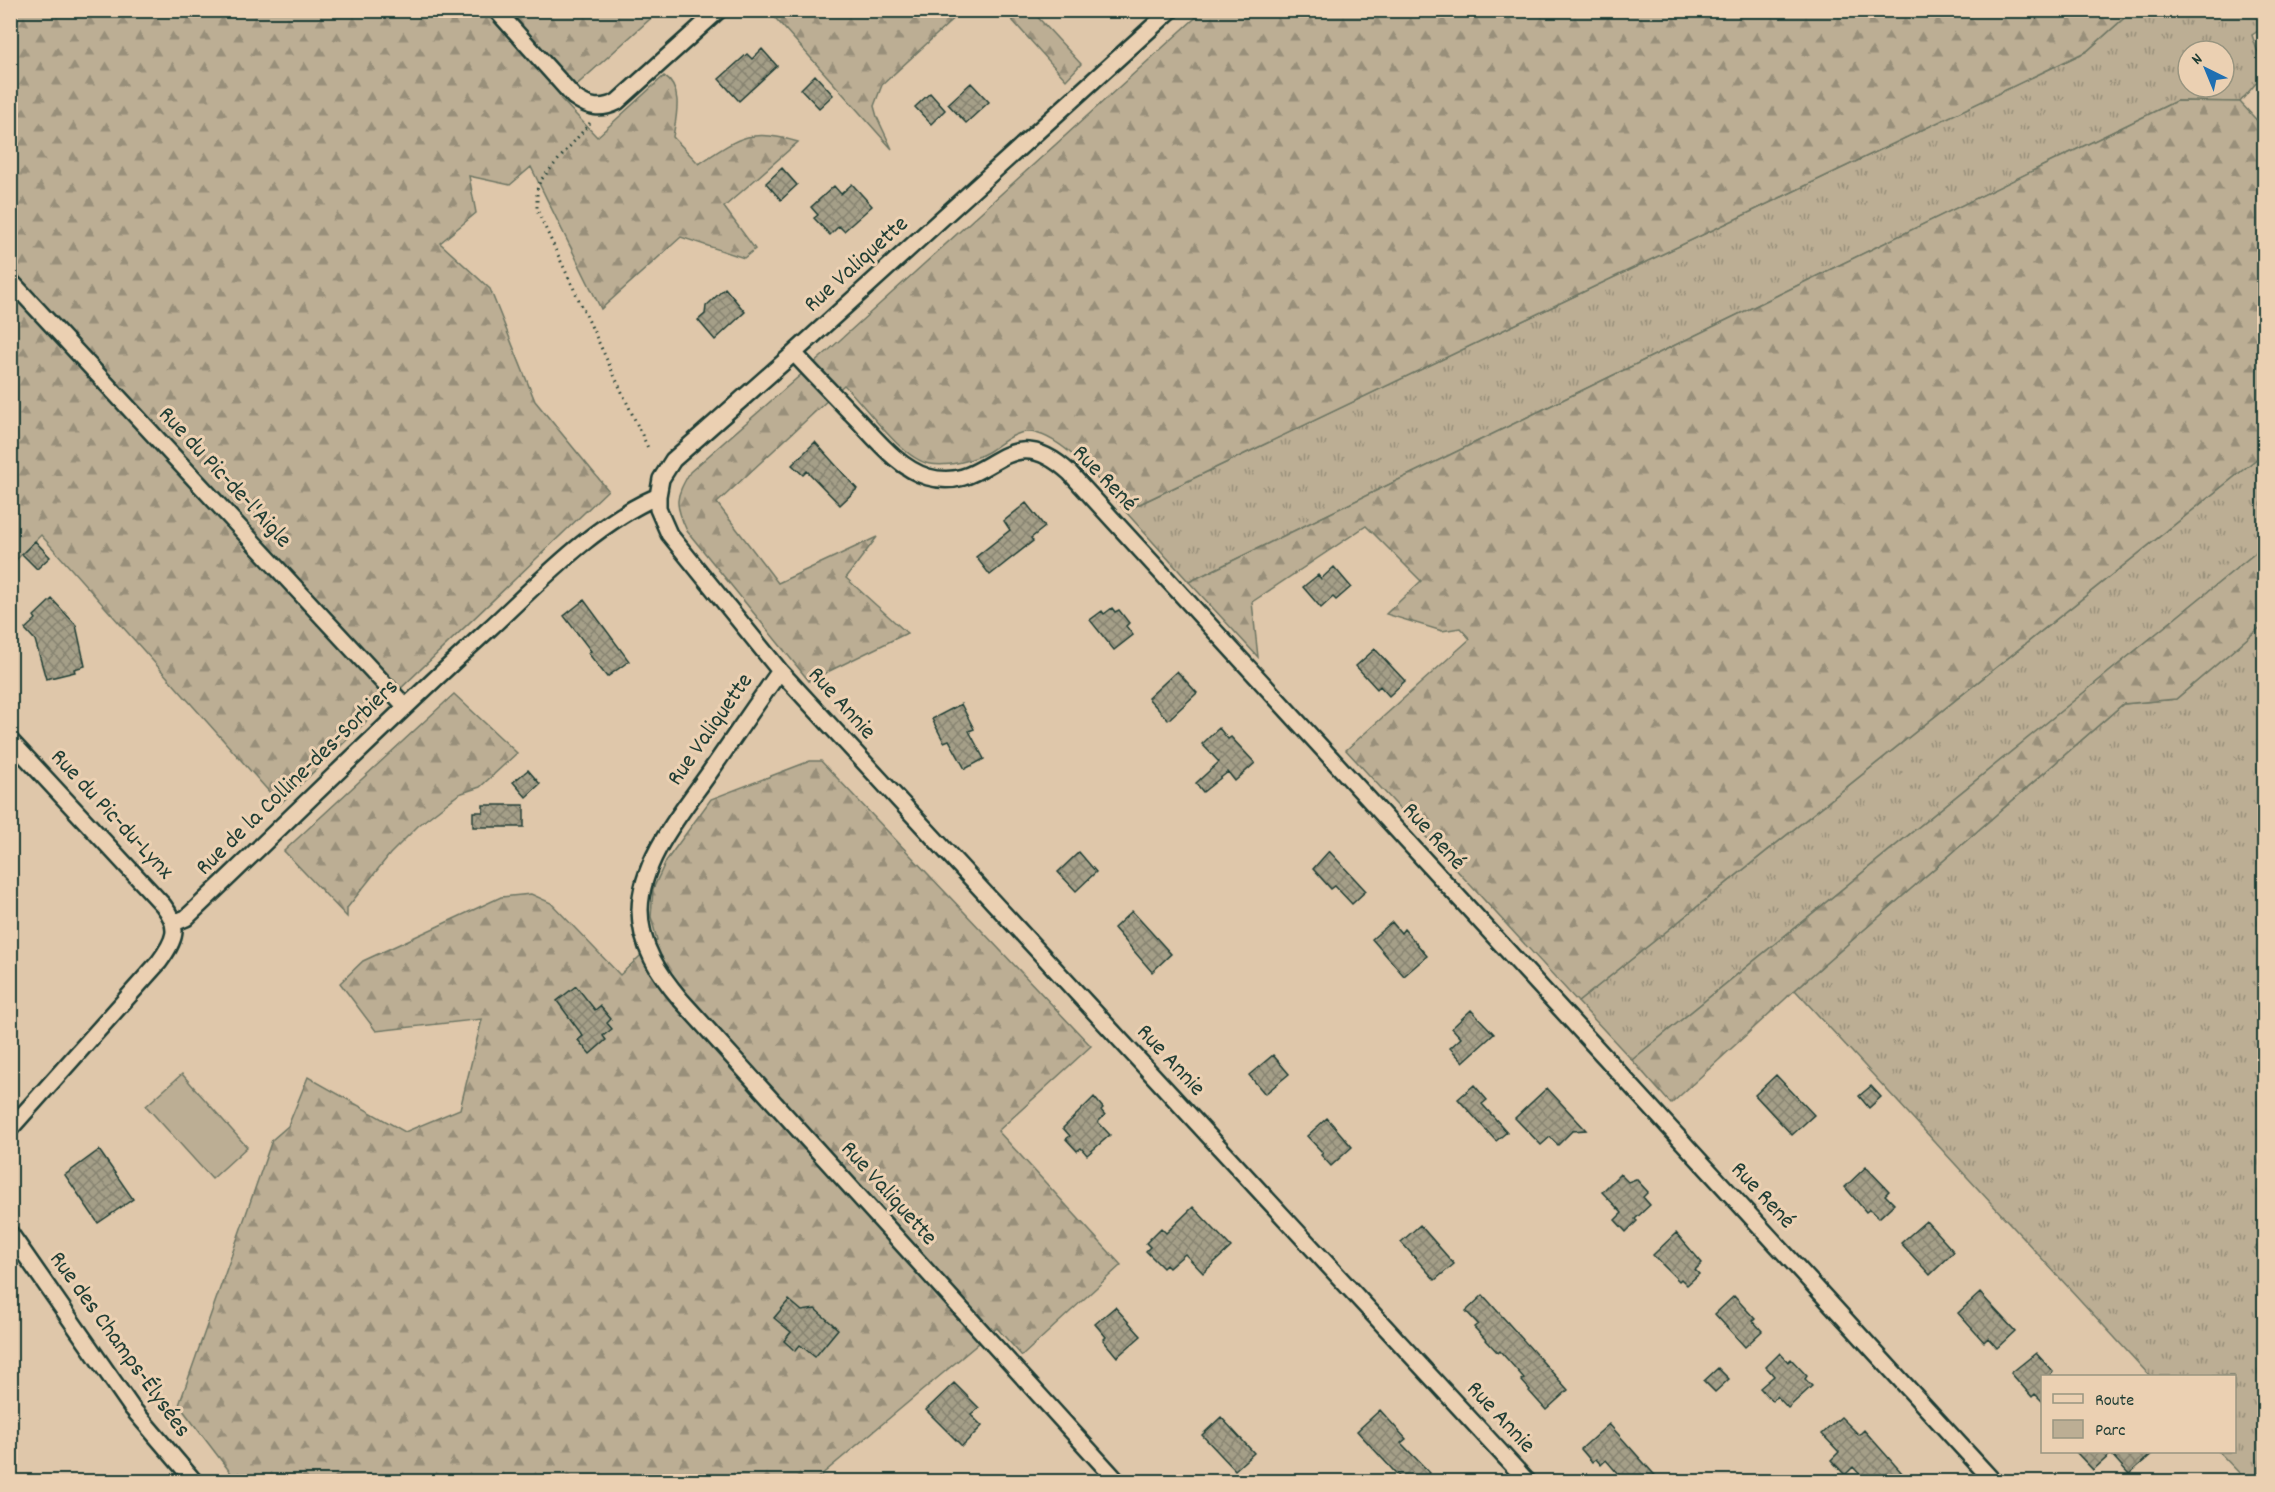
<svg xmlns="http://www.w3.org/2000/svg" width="2275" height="1492" font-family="Dekko,sans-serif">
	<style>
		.grass { fill: url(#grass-tufts); stroke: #6e7664; stroke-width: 1.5; fill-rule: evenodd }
		.forest { fill: url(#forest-firs); stroke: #6e7664; stroke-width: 1.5 }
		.park { fill: #bcae94; stroke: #6e7664; stroke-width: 1.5 }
		.building { fill: url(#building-cross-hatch); stroke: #1f3d34; stroke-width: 1.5 }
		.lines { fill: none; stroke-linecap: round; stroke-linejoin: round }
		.minor-casing { stroke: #1f3d34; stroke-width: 20 }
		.path { stroke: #1f3d34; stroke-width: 3; stroke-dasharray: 1.5 4.5; stroke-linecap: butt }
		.minor { stroke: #ebd0b2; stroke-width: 15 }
		.labels { text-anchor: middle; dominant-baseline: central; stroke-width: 6; stroke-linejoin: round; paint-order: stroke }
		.street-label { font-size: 24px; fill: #1f3d34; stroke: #ebd0b2 }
	</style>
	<defs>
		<pattern id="grass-tufts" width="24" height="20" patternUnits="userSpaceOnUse" patternTransform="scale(1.5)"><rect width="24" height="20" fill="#bcae94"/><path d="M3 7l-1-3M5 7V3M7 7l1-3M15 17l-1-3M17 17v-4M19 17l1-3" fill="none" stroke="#988f7a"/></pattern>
		<pattern id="forest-firs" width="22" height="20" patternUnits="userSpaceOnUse" patternTransform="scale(1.5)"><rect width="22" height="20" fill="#bcae94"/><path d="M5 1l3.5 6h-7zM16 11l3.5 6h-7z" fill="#988f7a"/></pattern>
		<pattern id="building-cross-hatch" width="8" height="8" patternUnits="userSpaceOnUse" patternTransform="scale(1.5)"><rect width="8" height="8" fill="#a59f88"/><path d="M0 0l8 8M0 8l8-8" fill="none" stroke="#868370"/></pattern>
	</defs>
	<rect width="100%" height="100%" fill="#dfc7aa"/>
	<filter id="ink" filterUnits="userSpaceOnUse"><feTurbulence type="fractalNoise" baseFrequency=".0167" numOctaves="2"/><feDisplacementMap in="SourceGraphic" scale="12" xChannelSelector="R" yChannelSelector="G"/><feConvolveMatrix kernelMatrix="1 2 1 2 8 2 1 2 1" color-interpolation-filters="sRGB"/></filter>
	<g filter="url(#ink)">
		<!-- grass -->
		<path class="grass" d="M2132 11H2264V27L2252 35 2257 50 2264 56V74L2240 102 2176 101 1189 582 1125 511 2087 51ZM2188 51H2224V87H2188Z
			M2264 453V546L1632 1060 1578 1002Z
			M2264 624V1239L2255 1248 2264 1258V1481H2247L2219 1452H2234V1376H2150L1795 990 2123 704 2176 699Z"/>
		<!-- forest -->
		<path class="forest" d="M11 11H659L561 99 597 137 664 76C684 89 676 117 673 137L699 164C738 138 751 127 798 142L724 207 755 249 744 258 681 237 601 309 531 167 510 185 469 176 476 213 440 243 490 289 535 401 608 490 280 804 41 535 11 565Z
			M769 11H962L882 85 874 106 877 117 892 149Z
			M1004 11H1032L1081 64 1066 80Z
			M1203 11H2132L2087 51 1125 511C1106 488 1050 417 1015 435 1005 439 997 447 988 452 972 461 948 467 930 464 901 459 865 405 844 385L717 503 778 583 877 537 846 578 907 633 809 681 687 531C674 503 675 498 690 472L829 350Z
			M2176 101 2240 102 2264 128V453L1578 1002 1346 750 1470 639 1460 628 1442 631 1386 614 1421 581 1366 526 1252 602 1258 657 1189 582Z
			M2264 546V624L2176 699 2123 704 1795 990 1671 1104 1632 1060Z
			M454 694 517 753 480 787 459 794 419 825 390 854 347 908V917L284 851Z
			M810 761H821L1091 1046 998 1131 1121 1265 1022 1356 997 1328 814 1481 434 1482 420 1476 414 1482 237 1481 179 1405 272 1140 288 1126 308 1077 405 1132 460 1109 482 1019 376 1031 340 983 363 961 501 897 531 894 551 903 620 975 657 940 651 917 653 889 666 861 711 799Z"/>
		<!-- park -->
		<path class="park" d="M182 1074 247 1147 212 1179 146 1106Z"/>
		<!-- building -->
		<path class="building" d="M762 49 777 66 739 101 719 79 747 54 752 59Z
			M815 75 833 95 819 108 801 89Z
			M971 83 989 102 966 123 948 104Z
			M930 93 945 110 931 124 915 107Z
			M782 168 797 185 781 200 766 183Z
			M852 184 872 206 844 231 839 226 830 235 814 218 818 215 811 207 834 186 841 194Z
			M725 288 745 312 715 340 698 320 705 314 706 306Z
			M815 442 857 489 840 505 807 471 803 475 792 465Z
			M1026 503 1045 527 1031 538 1033 541 990 575 976 557 1010 530 1004 521Z
			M35 541 50 557 37 569 22 554Z
			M1334 567 1351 587 1336 600 1333 597 1321 608 1303 587 1318 575 1321 579Z
			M52 599 76 625 85 666 74 669 75 672 46 679 35 640 25 629 36 619 34 616Z
			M584 600 629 661 607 677 588 653 591 651 564 616Z
			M1112 608 1115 612 1119 610 1129 623 1126 626 1133 635 1114 650 1090 620 1102 611 1104 614Z
			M1375 649 1405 681 1389 696 1380 686 1377 689 1356 666Z
			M1177 671 1197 693 1168 720 1148 698Z
			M961 704 974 729 969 731 984 759 965 769 949 740 944 742 932 719Z
			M1219 728 1228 739 1231 737 1255 763 1235 781 1228 772 1203 792 1196 783 1219 762 1202 744Z
			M528 770 540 784 526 797 513 782Z
			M483 805H524V827H473V812H483Z
			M1329 851 1366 891 1352 904 1335 886 1331 889 1313 869Z
			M1079 852 1096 872 1076 891 1058 872Z
			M1132 911 1171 954 1152 972 1114 928Z
			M1392 922 1401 933 1404 929 1427 956 1404 976 1372 939Z
			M576 986 595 1010 600 1006 611 1019 607 1023 612 1029 603 1036 606 1040 590 1054 578 1040 583 1036 557 1001Z
			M1471 1010 1494 1034 1463 1062 1450 1048 1461 1038 1452 1028Z
			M1273 1055 1289 1074 1265 1094 1249 1075Z
			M1776 1075 1814 1115 1792 1135 1755 1095Z
			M1474 1085 1487 1100 1482 1104 1507 1132 1496 1141 1458 1099Z
			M1871 1086 1881 1097 1869 1108 1859 1096Z
			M1547 1088 1586 1130 1572 1131 1558 1145 1550 1137 1541 1145 1515 1118Z
			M1094 1097 1103 1108 1101 1110 1105 1115 1098 1122 1110 1135 1087 1155 1081 1148 1077 1151 1066 1139 1070 1136 1063 1128Z
			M1327 1118 1352 1147 1331 1166 1321 1155 1323 1153 1307 1136Z
			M99 1150 133 1199 98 1223 65 1175Z
			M1866 1167 1889 1191 1885 1195 1894 1204 1879 1218 1870 1209 1866 1212 1845 1187Z
			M1620 1174 1628 1182 1636 1179 1648 1192 1643 1197 1650 1205 1635 1219 1637 1221 1626 1232 1615 1220 1622 1213 1602 1192Z
			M1193 1207 1231 1247 1203 1273 1185 1254 1169 1268 1166 1265 1163 1268 1146 1251 1150 1247 1146 1243 1161 1228 1166 1233Z
			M1926 1221 1954 1252 1930 1275 1901 1243Z
			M1420 1225 1454 1264 1435 1280 1401 1242Z
			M1676 1233 1702 1263 1695 1270 1699 1274 1687 1285 1681 1279 1679 1281 1653 1255Z
			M1980 1293 2015 1331 1997 1348 1988 1338 1984 1342 1958 1313Z
			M1483 1295 1568 1390 1546 1410 1529 1391 1530 1390 1521 1380 1524 1378 1500 1351 1498 1353 1474 1327 1478 1324 1466 1311Z
			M1734 1296 1755 1319 1753 1321 1762 1331 1745 1347 1715 1314Z
			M789 1300 802 1311 815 1309 838 1329 815 1357 800 1345 795 1351 784 1341 791 1332 774 1318Z
			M1115 1307 1141 1336 1117 1357 1103 1340 1106 1337 1095 1324Z
			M1780 1353 1788 1362 1791 1359 1807 1376 1805 1379 1812 1386 1788 1408 1777 1396 1772 1401 1760 1388 1774 1376 1766 1367Z
			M2036 1353 2053 1372 2048 1377H2043V1402L2035 1394 2032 1397 2011 1373Z
			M1718 1368 1729 1379 1715 1392 1704 1381Z
			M954 1383 979 1408 971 1415 982 1426 962 1446 926 1410Z
			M1380 1410 1406 1439 1401 1443 1430 1473 1421 1482H1404L1357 1431Z
			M1221 1417 1254 1453 1235 1470 1202 1435Z
			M1841 1417 1859 1435 1864 1430 1910 1482H1867L1853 1467 1845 1475 1831 1460 1839 1452 1822 1434Z
			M1609 1424 1661 1482H1625L1606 1460 1601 1465 1596 1459 1592 1462 1581 1449Z
			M2076 1452H2154L2129 1474 2111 1454 2093 1470Z"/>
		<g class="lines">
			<!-- minor casing -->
			<g class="minor-casing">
				<path id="minor" d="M496 10 574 97C589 108 601 110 617 102L719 10
					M10 280 405 706
					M794 353C813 374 832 393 851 413 873 435 897 468 928 477 991 495 1005 413 1070 473L1994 1482
					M780 671 1528 1482
					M10 740 163 905C181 928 175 940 159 962L10 1129
					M174 923 186 918C287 822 385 724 488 630 540 582 592 525 658 496
					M10 1233 132 1408 195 1482
					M1118 1482 681 1000C659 974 640 946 640 910 641 858 684 810 712 769 735 736 757 703 780 671L669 534 658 509V496L661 479 673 460 794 353 1171 10"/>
			</g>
			<!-- path -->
			<path class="path" d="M590 123 540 181 537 190V210L649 450"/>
			<!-- minor -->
			<use href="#minor" class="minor"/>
		</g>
	</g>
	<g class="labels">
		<!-- street labels -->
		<g class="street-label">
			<text transform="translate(857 265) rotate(-42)">Rue Valiquette</text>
			<text transform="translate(224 478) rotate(47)">Rue du Pic-de-l'Aigle</text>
			<text transform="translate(1104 479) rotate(46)">Rue René</text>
			<text transform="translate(841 704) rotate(48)">Rue Annie</text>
			<text transform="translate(711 730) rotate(-55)">Rue Valiquette</text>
			<text transform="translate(298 778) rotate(-44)">Rue de la Colline-des-Sorbiers</text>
			<text transform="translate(111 815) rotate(47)">Rue du Pic-du-Lynx</text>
			<text transform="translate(1433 837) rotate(48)">Rue René</text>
			<text transform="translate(1170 1061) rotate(47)">Rue Annie</text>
			<text transform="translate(888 1194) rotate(48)">Rue Valiquette</text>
			<text transform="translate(1762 1196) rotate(47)">Rue René</text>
			<text transform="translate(119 1345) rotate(54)">Rue des Champs-Élysées</text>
			<text transform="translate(1500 1418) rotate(47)">Rue Annie</text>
		</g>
	</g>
	<!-- margin -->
	<rect width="2275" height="1492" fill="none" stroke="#ebd0b2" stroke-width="36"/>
	<rect x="18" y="18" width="2239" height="1456" fill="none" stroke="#1f3d34" stroke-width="2" filter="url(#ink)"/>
	<!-- legend -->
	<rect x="2041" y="1375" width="195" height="78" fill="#ebd0b2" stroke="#999580" stroke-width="1.5"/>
	<rect x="2053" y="1394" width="30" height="9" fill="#ebd0b2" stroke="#999580" stroke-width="1.5"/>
	<text x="2095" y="1405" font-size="18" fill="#1f3d34">Route</text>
	<rect x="2053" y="1420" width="30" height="18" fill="#bcae94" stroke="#999580" stroke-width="1.5"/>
	<text x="2095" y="1435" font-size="18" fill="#1f3d34">Parc</text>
	<!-- north arrow -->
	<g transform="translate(2206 69) rotate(317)"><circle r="28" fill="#ebd0b2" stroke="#999580" stroke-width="1.5"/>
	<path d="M0-4.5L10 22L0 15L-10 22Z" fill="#1f6fb2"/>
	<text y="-9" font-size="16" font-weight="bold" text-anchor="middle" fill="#1f3d34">N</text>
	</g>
</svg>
